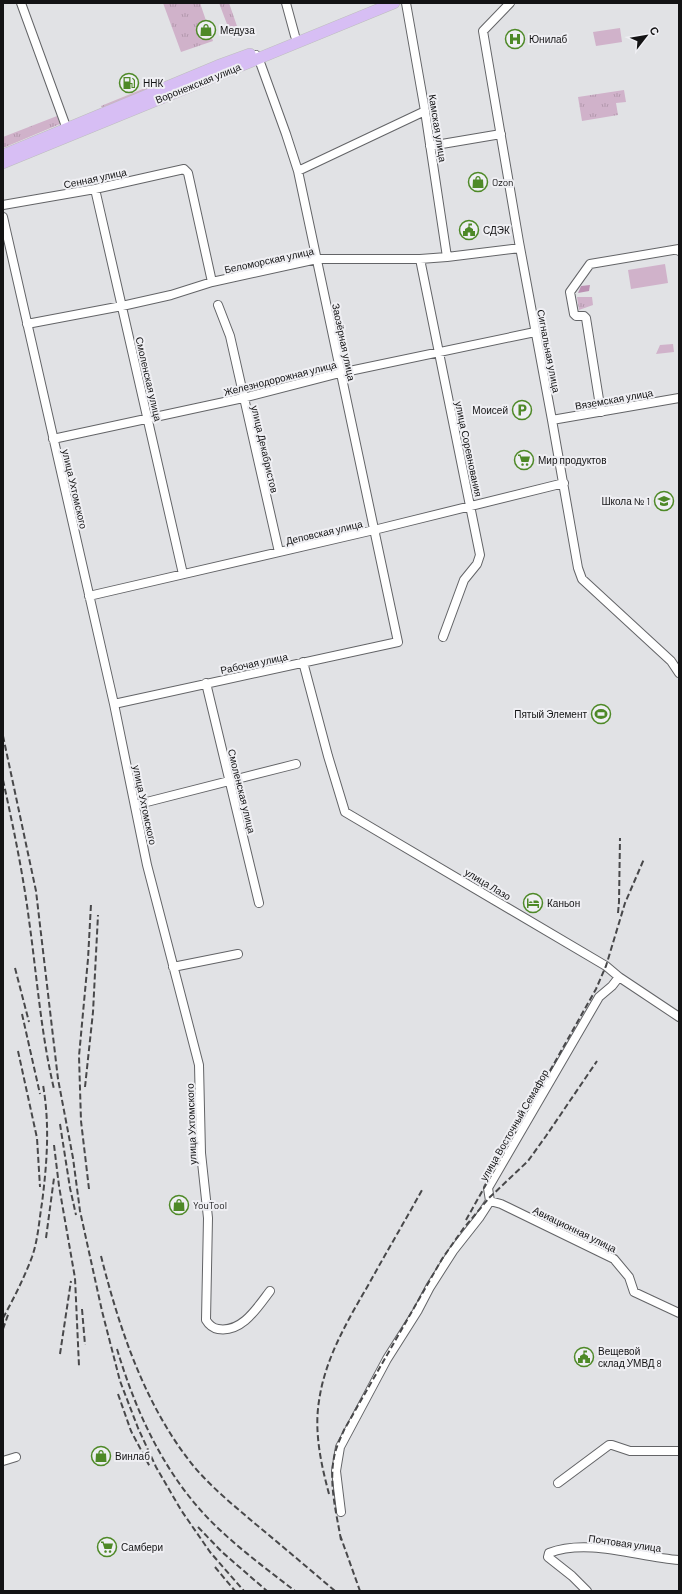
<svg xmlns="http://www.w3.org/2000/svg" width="682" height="1594" font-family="Barlow,sans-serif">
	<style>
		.grass { fill: url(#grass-tufts) }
		.forest { fill: url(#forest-firs) }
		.pitch { fill: #d0b2ca }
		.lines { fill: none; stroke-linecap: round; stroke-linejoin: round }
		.minor-casing { stroke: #636467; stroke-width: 10 }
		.major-casing { stroke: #bdbdbd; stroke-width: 12 }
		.minor { stroke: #fff; stroke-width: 8 }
		.major { stroke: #d7bef4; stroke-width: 11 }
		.rail { stroke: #48484a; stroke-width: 2; stroke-dasharray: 6 3; stroke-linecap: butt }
		.labels { text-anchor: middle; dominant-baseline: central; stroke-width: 4; stroke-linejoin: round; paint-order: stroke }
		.poi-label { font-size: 10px; fill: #131314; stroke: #efeff3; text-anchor: start }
		.street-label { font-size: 10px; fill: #131314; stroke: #efeff3 }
	</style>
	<defs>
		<pattern id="grass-tufts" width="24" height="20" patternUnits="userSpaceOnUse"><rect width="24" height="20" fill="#d0b2ca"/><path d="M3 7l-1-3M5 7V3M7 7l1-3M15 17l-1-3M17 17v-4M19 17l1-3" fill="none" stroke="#b298ad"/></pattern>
		<pattern id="forest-firs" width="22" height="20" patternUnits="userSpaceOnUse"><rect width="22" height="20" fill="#bb91b3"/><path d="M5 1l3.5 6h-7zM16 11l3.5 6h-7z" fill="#977590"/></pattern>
	</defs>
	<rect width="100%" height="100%" fill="#e1e2e5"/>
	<!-- grass -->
	<path class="grass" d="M163 3H200L213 41 181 52Z
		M219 3H229L238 29 230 32Z
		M150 86 151 90 103 109 101 106Z
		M624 90 626 102 616 103 618 115 582 121 578 97Z
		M57 116 60 124 3 148V137Z
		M577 297H592L593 305 579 310Z
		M673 344 674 352 656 354 660 345Z"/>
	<!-- forest -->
	<path class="forest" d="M590 285 589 291 578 293 581 286Z"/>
	<!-- pitch -->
	<path class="pitch" d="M620 28 622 42 596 46 593 32Z
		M665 264 668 283 631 289 628 270Z"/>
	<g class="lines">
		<!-- minor casing -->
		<g class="minor-casing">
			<path id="minor" d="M21 3 68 132
				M286 3 295 36
				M406 3 425 111 447 257
				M510 3 483 31 519 242 552 420 578 568 582 579 671 661 679 673
				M430 146 501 134
				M298 171 425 111
				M95 189 183 574
				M3 205 95 189 184 169 188 173 212 282
				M3 217 114 704 147 865 199 1065 201 1153 208 1218 206 1320C209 1325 212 1328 218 1329 242 1333 257 1308 270 1291
				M420 259 480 555 477 564 464 580 443 637
				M218 305 230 336 279 552
				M27 324 122 306 171 295 212 282 317 259H420L447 257 520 248
				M601 412 586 318 584 316H576L574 314 570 292 590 264 679 249V251
				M552 420 679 398
				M53 439 243 398 340 373 535 332
				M89 596 374 530 564 483
				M303 662 328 756 345 812 606 966 619 977 679 1017
				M206 683 259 903
				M114 704 398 642 298 171 286 134 261 65 256 55
				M135 805 296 764
				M173 967 238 954
				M490 1201 501 1204 614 1259 629 1277 634 1292 679 1313
				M3 1461 16 1457
				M558 1483 609 1445H612L630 1451H679
				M341 1512 336 1471 340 1447 387 1359 418 1310 430 1287 453 1251 479 1218 490 1201 488 1188 599 997 612 986 619 977
				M587 1591 572 1576 548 1557 549 1553C588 1538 638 1557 679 1560"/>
		</g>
		<!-- major casing -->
		<g class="major-casing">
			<path id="major" d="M3 155 217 66 250 54
				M3 163 394 3"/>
		</g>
		<!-- minor -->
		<use href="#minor" class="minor"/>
		<!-- major -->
		<use href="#major" class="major"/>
		<!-- rail -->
		<path class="rail" d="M3 736 36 891 58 1079 73 1158 80 1211 102 1311 120 1381 138 1428 156 1467 181 1510 210 1552 244 1591
			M3 780C13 826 23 873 29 920 37 977 41 1034 54 1089
			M618 913 619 902 620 838
			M15 968 29 1022
			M22 1014 40 1094
			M18 1051 37 1138 40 1187
			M85 1087 93 1012 98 915
			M60 1124 70 1188 76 1215
			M54 1145 59 1186 75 1278 79 1366
			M89 1189 81 1121 79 1056 88 959 91 904
			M466 1220 596 989 606 966 625 903 644 859
			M46 1238 54 1178
			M101 1256C119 1327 143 1400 188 1459 206 1483 231 1503 253 1522 281 1545 308 1568 335 1591
			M82 1309 85 1345
			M3 1318C14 1298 24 1278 32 1257 38 1240 39 1221 42 1203 47 1163 50 1125 43 1085
			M3 1329 9 1312
			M117 1349C135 1409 161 1467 204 1514 231 1543 264 1567 295 1591
			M60 1354 71 1281
			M118 1394 131 1431 150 1467
			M329 1494C321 1464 314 1432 319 1401 325 1358 348 1320 370 1282 387 1251 405 1221 422 1190
			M198 1527 222 1552 267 1591
			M340 1535 360 1591
			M341 1540C336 1511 328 1481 335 1453 337 1445 341 1437 344 1430L442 1259 463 1229 489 1198 528 1161 546 1136 597 1061
			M215 1567 235 1591"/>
	</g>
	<!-- icons -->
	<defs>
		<g id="shop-ring" transform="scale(1)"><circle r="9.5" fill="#efeff3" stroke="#4e8927" stroke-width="1.5"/><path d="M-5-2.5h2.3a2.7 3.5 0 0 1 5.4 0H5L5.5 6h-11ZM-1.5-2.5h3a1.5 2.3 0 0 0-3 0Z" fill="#4e8927"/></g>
		<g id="hospital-ring" transform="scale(1)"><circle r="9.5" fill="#efeff3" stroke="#4e8927" stroke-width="1.5"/><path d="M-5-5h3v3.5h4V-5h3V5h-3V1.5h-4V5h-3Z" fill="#4e8927"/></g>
		<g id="fuel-ring" transform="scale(1)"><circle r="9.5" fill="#efeff3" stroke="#4e8927" stroke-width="1.5"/><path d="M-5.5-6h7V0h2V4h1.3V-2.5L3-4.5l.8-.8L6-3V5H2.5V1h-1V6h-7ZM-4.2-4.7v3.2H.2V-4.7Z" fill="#4e8927"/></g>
		<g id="civic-ring" transform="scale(1)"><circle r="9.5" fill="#efeff3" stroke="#4e8927" stroke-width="1.5"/><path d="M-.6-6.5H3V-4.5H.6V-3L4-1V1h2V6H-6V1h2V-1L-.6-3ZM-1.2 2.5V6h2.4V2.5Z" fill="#4e8927"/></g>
		<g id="parking-ring" transform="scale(1)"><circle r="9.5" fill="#efeff3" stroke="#4e8927" stroke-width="1.5"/><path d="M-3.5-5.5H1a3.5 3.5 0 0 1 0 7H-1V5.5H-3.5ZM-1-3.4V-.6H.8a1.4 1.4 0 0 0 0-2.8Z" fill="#4e8927"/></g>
		<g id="supermarket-ring" transform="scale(1)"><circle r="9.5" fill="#efeff3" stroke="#4e8927" stroke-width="1.5"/><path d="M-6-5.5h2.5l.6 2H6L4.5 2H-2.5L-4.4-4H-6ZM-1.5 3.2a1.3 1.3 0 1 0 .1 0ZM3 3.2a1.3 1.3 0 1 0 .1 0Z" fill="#4e8927"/></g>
		<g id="school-ring" transform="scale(1)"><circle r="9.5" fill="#efeff3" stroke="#4e8927" stroke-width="1.5"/><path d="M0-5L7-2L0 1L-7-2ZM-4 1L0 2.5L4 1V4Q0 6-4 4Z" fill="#4e8927"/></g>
		<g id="stadium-ring" transform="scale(1)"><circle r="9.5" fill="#efeff3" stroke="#4e8927" stroke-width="1.5"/><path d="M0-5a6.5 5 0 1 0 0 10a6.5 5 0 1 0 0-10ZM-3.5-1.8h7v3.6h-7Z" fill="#4e8927"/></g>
		<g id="hotel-ring" transform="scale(1)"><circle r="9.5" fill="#efeff3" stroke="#4e8927" stroke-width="1.5"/><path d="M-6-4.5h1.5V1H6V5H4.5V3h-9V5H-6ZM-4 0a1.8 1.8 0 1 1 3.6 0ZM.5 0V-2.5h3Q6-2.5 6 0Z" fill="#4e8927"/></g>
	</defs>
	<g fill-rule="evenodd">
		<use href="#shop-ring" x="206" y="30"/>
		<use href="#hospital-ring" x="515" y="39"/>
		<use href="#fuel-ring" x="129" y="83"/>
		<use href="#shop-ring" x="478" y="182"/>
		<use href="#civic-ring" x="469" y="230"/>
		<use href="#parking-ring" x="522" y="410"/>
		<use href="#supermarket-ring" x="524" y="460"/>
		<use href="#school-ring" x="664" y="501"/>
		<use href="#stadium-ring" x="601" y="714"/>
		<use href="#hotel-ring" x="533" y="903"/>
		<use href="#shop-ring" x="179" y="1205"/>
		<use href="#civic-ring" x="584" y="1357"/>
		<use href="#shop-ring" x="101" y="1456"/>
		<use href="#supermarket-ring" x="107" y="1547"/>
	</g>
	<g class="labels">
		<!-- poi labels -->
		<g class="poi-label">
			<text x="220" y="30">Медуза</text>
			<text x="529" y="39">Юнилаб</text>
			<text x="143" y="83">ННК</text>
			<text x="492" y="182">Ozon</text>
			<text x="483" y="230">СДЭК</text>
			<text x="508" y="410" text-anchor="end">Моисей</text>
			<text x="538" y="460">Мир продуктов</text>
			<text x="650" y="501" text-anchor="end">Школа № 1</text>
			<text x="587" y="714" text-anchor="end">Пятый Элемент</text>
			<text x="547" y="903">Каньон</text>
			<text x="193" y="1205">YouTool</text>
			<text x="598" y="1351">Вещевой<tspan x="598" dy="12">склад УМВД 8</tspan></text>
			<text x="115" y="1456">Винлаб</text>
			<text x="121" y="1547">Самбери</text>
		</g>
		<!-- street labels -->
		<g class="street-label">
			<text transform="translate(198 83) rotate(-22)">Воронежская улица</text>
			<text transform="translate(438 128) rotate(81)">Камская улица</text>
			<text transform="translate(95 178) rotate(-12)">Сенная улица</text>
			<text transform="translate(269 260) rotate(-12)">Беломорская улица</text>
			<text transform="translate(344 342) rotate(78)">Заозёрная улица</text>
			<text transform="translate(549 351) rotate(79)">Сигнальная улица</text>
			<text transform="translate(280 378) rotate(-14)">Железнодорожная улица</text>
			<text transform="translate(149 379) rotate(77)">Смоленская улица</text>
			<text transform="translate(614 399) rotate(-10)">Вяземская улица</text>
			<text transform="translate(265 449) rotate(77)">улица Декабристов</text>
			<text transform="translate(469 449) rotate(78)">улица Соревнования</text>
			<text transform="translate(75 489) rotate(77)">улица Ухтомского</text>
			<text transform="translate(324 532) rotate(-13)">Деповская улица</text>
			<text transform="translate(254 663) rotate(-12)">Рабочая улица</text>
			<text transform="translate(242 791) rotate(76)">Смоленская улица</text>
			<text transform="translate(145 805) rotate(78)">улица Ухтомского</text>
			<text transform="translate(488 884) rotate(31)">улица Лазо</text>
			<text transform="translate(191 1124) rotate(-92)">улица Ухтомского</text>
			<text transform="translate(514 1125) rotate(-60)">улица Восточный Семафор</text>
			<text transform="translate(575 1229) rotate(26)">Авиационная улица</text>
			<text transform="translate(625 1543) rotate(8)">Почтовая улица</text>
		</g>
	</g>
	<!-- border -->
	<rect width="682" height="1594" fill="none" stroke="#131314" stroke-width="8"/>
	<!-- north arrow -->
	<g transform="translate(646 36) rotate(59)" stroke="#efeff3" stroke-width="3" paint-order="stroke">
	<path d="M0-3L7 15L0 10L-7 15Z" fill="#131314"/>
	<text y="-6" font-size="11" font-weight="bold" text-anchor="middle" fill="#131314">С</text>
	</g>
</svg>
